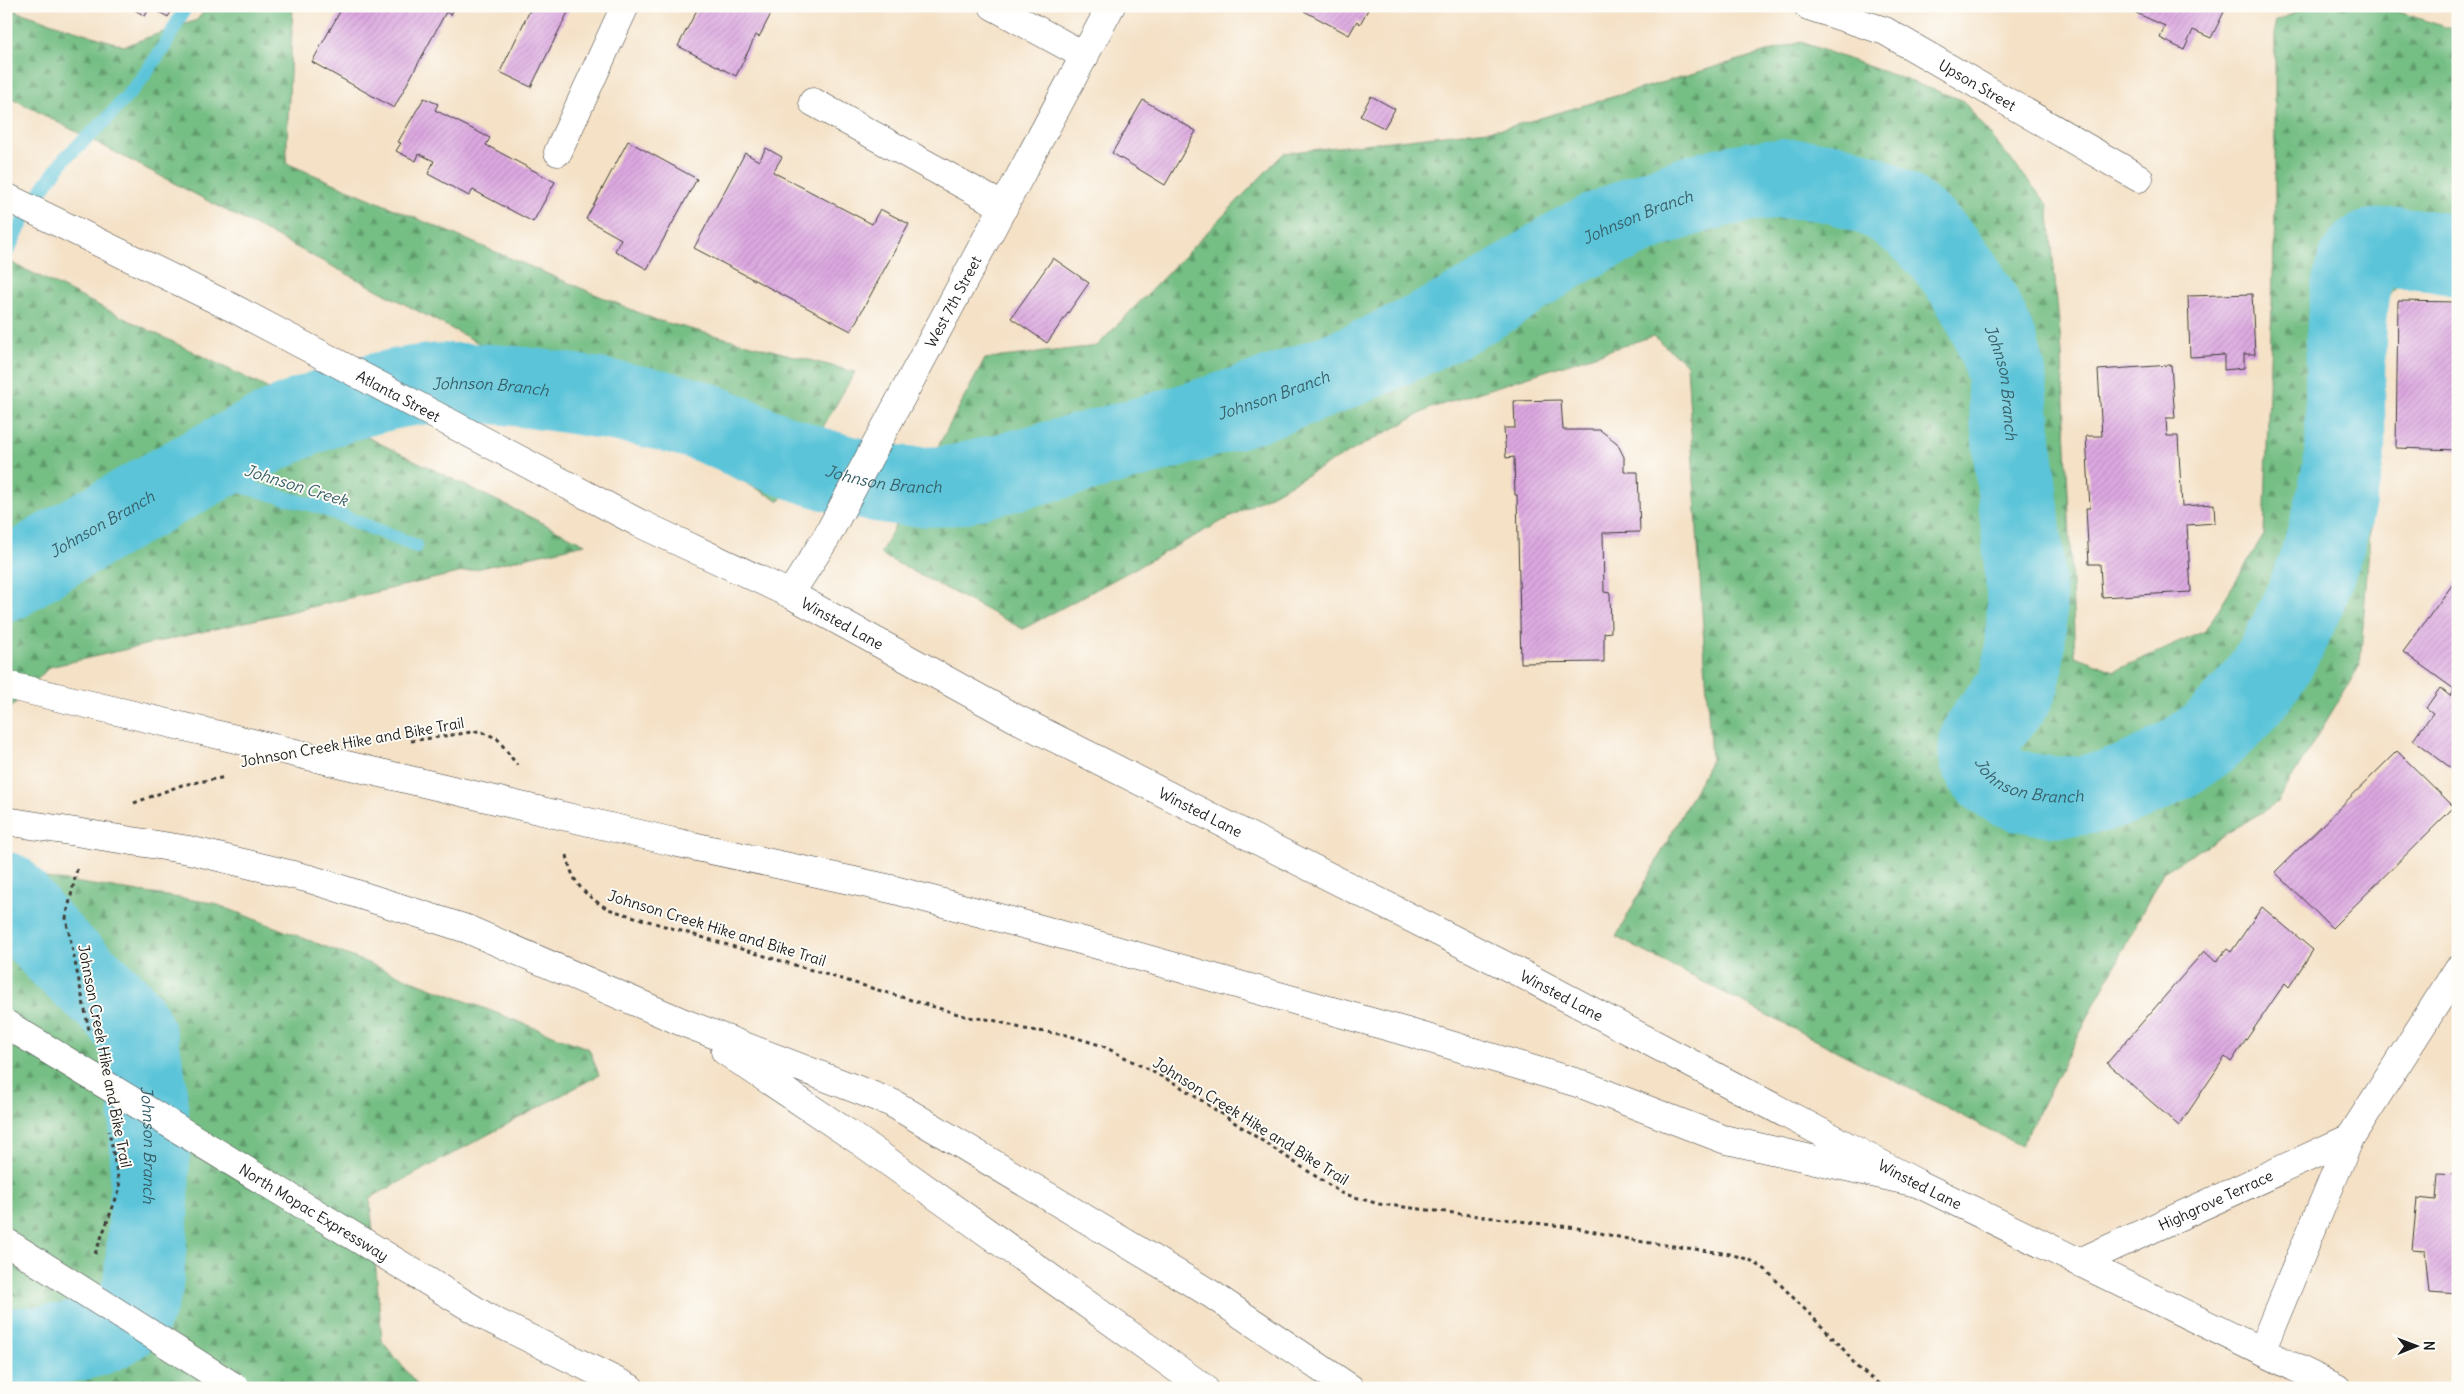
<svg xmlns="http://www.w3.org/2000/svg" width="2464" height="1394" font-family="Delius,sans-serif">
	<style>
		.forest { fill: url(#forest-firs); stroke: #486d50 }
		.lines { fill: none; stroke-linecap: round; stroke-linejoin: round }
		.stream { stroke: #5cc4d9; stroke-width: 14 }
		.river { stroke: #5cc4d9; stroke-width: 80 }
		.building { fill: url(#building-hatch) }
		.minor-casing { stroke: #3c3a36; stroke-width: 29 }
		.major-casing { stroke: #3c3a36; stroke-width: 29 }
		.highway-casing { stroke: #3c3a36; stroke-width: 29 }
		.path { stroke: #3c3a36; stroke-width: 3; stroke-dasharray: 4 4; stroke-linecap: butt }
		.minor { stroke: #fff; stroke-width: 28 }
		.major { stroke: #fff; stroke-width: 28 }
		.highway { stroke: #fff; stroke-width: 28 }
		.highway-bridge-casing { stroke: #3c3a36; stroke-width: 29; stroke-linecap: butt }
		.highway-bridge { stroke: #fff; stroke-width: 28 }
		.labels { text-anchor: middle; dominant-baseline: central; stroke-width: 4; stroke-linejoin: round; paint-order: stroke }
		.street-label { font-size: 15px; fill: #1c1c1c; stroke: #fdfcf7 }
		.water-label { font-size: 16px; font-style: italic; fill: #365f68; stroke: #fdfcf7 }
	</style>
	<defs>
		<pattern id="forest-firs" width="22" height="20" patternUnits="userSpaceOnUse" patternTransform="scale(1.25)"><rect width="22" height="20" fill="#74be84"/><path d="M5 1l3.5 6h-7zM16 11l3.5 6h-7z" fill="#5e9a6b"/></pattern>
		<pattern id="building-hatch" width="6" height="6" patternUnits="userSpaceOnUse" patternTransform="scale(1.25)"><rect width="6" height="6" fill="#dca8e0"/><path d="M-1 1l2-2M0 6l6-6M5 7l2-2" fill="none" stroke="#bc90c0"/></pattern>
	</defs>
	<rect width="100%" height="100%" fill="#fdfcf7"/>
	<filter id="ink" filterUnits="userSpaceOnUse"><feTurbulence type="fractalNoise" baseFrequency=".02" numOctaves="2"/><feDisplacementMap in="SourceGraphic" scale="10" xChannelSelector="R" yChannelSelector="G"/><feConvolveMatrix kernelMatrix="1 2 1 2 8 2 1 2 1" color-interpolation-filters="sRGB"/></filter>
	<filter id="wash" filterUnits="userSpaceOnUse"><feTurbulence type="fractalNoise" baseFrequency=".0096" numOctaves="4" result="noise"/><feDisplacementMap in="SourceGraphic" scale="20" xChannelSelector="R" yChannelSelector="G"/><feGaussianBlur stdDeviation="1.12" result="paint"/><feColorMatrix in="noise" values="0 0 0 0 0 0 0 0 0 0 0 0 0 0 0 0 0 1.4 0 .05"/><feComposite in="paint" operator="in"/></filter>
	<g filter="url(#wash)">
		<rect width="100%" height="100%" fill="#f4e1c6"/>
		<!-- forest -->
		<path class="forest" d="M208 6H293L286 163 656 320 855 372 780 501 6 95V8L124 46 197 20Z
			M2309 6H2380L2458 31V282L2441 280 2396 286 2379 311 2372 507 2360 665 2277 803 2163 872 2021 1146 1616 937 1711 760 1687 364 1653 336 1431 408 1023 629 880 554 985 359 1097 346 1284 153 1506 128 1801 42 1962 100 2048 205 2062 354 2075 656 2114 671 2205 631 2264 535 2275 218V22Z
			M6 260 585 544 49 667 6 713Z
			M6 872 213 903 589 1049 599 1075 370 1198 382 1341 420 1388H6Z"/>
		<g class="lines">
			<!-- stream -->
			<path class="stream" d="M6 254 28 211 46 184 65 158 106 120 140 81 164 47 186 6
				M192 473 320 507 416 546"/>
			<!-- river -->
			<g class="river">
				<path id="s1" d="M6 582C54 549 105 522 156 493 237 448 320 399 413 386 471 378 529 387 586 396 625 403 664 409 701 421 723 429 745 440 767 449 825 472 898 495 960 484 1093 451 1227 418 1354 365 1400 345 1446 323 1489 298 1517 281 1543 262 1571 246 1596 232 1622 222 1648 211 1735 176 1832 157 1912 221 1957 258 1992 317 2006 373 2010 426 2016 478 2021 531 2025 575 2030 619 2023 663 2022 673 2020 682 2015 691 2004 710 1971 733 1980 759 1990 787 2023 793 2049 796 2089 799 2124 788 2158 770 2186 755 2212 738 2233 715 2296 648 2332 540 2345 451 2347 415 2338 269 2367 252 2388 240 2434 252 2458 256"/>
				<path id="s2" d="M6 892C24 914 41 936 61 955 83 978 111 996 129 1022 160 1070 149 1228 143 1286 139 1297 136 1308 128 1317 99 1346 44 1345 6 1348"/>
			</g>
		</g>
		<g id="blocks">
			<!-- building -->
			<path class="building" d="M128 6H174L168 17 150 7 145 16Z
				M343 6H455L451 15 446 12 394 108 312 62Z
				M532 6H571L531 87 500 72Z
				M699 6 709 8 710 6H775L759 37 756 35 736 76 678 46Z
				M1306 6H1370L1360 24 1357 21 1349 35 1304 11Z
				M2139 6H2227L2211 38 2193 30 2184 50 2160 38 2165 26 2136 13Z
				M1371 96 1395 109 1384 128 1360 116Z
				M424 98 438 104 435 110 490 138 486 145 555 182 533 222 473 190 469 196 428 174 434 161 419 154 416 161 396 151 401 143 398 142Z
				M1143 100 1196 131 1165 185 1112 153Z
				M628 141 697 179 647 269 615 251 621 239 586 219Z
				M766 148 782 157 773 172 872 224 880 209 909 224 851 331 694 248 745 153 759 161Z
				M1053 258 1089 283 1047 343 1011 318Z
				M2252 294 2255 354H2244V368L2224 370V355L2190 357 2188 296Z
				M2398 301 2458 302V450L2396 448Z
				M2171 365 2175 418H2166L2167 436H2178L2182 506 2214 504 2215 523 2187 525 2191 592 2102 597 2100 564H2089L2086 508H2090L2086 436H2102L2098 370Z
				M1561 400 1563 430H1600L1617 443 1624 457V472H1638L1640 532 1603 533 1604 592 1610 593 1611 632 1604 633V662L1521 663 1517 495H1515L1514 457 1506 458 1504 428H1515L1514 401Z
				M2458 577V773L2413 740 2433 713 2426 708 2440 688 2450 696 2454 689 2403 652Z
				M2397 751 2454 807 2332 928 2275 872Z
				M2262 907 2313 950 2289 987 2285 983 2231 1062 2225 1057 2179 1126 2107 1063 2204 951 2216 962 2227 949 2231 952Z
				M2438 1174 2458 1175V1294L2429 1292 2425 1251 2412 1250 2417 1198 2436 1200Z"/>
		</g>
	</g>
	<g filter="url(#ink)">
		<use href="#blocks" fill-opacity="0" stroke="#3c3a36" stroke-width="1"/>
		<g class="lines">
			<!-- minor casing -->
			<g class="minor-casing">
				<g id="minor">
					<path d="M993 6 1085 56"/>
					<path id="s3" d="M1808 6 1885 31 2139 178"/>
					<path d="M813 102 1004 207"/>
					<path d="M558 152 625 6"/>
					<path id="s4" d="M790 594 826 538 1111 6"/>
					<path id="s5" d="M2080 1262 2350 1138"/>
					<path d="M2262 1349 2350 1138 2458 969"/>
				</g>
			</g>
			<!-- major casing -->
			<g class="major-casing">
				<g id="major">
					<path id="s6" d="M6 197 235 309 639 523 790 594 1015 718 1518 972 1917 1183 2337 1388"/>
				</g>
			</g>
			<!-- highway casing -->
			<g class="highway-casing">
				<path id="highway" d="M674 842 891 889 1041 929 1407 1032 1581 1084 1723 1139 1917 1183
					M467 929 682 1022 892 1103 1211 1294 1350 1388
					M725 1051 861 1142 1204 1388
					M488 1318 630 1388"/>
			</g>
			<!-- path -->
			<path class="path" d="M411 741 479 731 497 738 517 765
				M134 803 182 785 226 777
				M567 855C572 883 583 894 608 909L968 1017 993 1020 1024 1029 1067 1035 1103 1046 1178 1085 1341 1193 1379 1204 1577 1228 1637 1241 1730 1254 1750 1260 1766 1270 1840 1345 1857 1367 1884 1388
				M77 869 66 918 89 1030
				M95 1254 120 1188 109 1131
				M6 1295 14 1293"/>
			<!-- minor -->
			<use href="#minor" class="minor"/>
			<!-- major -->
			<use href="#major" class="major"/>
			<!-- highway -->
			<use href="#highway" class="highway"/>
			<!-- highway-bridge casing -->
			<g class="highway-bridge-casing">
				<g id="highway-bridge">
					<path d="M6 685 674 842"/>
					<path d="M6 821 189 850 310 879 467 929"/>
					<path id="s7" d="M6 1024 488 1318"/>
					<path d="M6 1242 236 1388"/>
				</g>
			</g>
			<!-- highway-bridge -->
			<use href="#highway-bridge" class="highway-bridge"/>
		</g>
	</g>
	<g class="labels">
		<!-- street labels -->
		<g class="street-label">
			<text stroke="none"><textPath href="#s3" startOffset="188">Upson Street</textPath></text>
			<text stroke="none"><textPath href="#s4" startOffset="335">West 7th Street</textPath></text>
			<text stroke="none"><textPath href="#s6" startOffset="440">Atlanta Street</textPath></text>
			<text stroke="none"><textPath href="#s6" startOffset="939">Winsted Lane</textPath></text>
			<text transform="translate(352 742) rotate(-10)">Johnson Creek Hike and Bike Trail</text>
			<text stroke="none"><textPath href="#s6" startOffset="1344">Winsted Lane</textPath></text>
			<text transform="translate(717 928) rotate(17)">Johnson Creek Hike and Bike Trail</text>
			<text stroke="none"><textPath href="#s6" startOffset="1749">Winsted Lane</textPath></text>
			<text transform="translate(105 1056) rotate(79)">Johnson Creek Hike and Bike Trail</text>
			<text transform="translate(1251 1121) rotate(32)">Johnson Creek Hike and Bike Trail</text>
			<text stroke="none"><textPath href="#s6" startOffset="2154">Winsted Lane</textPath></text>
			<text stroke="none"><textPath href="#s5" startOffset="149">Highgrove Terrace</textPath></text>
			<text stroke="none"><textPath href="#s7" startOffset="361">North Mopac Expressway</textPath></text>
		</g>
		<!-- water labels -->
		<g class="water-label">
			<text stroke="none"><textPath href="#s1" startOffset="1749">Johnson Branch</textPath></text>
			<text stroke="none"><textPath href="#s1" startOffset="2229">Johnson Branch</textPath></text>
			<text stroke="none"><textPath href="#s1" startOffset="532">Johnson Branch</textPath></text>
			<text stroke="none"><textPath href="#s1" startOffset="1342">Johnson Branch</textPath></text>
			<text stroke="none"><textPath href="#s1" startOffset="939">Johnson Branch</textPath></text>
			<text transform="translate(296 485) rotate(17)">Johnson Creek</text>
			<text stroke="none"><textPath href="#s1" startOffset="112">Johnson Branch</textPath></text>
			<text stroke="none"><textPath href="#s1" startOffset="2679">Johnson Branch</textPath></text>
			<text stroke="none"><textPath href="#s2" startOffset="305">Johnson Branch</textPath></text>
		</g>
	</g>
	<!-- margin -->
	<rect width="2464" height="1394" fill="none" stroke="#fdfcf7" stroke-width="25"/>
	<!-- north arrow -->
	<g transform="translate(2416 1346) rotate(89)" stroke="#fdfcf7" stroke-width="4" paint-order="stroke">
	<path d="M0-4L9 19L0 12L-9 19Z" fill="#1c1c1c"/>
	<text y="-8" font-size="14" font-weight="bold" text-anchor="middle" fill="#1c1c1c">N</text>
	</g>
</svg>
